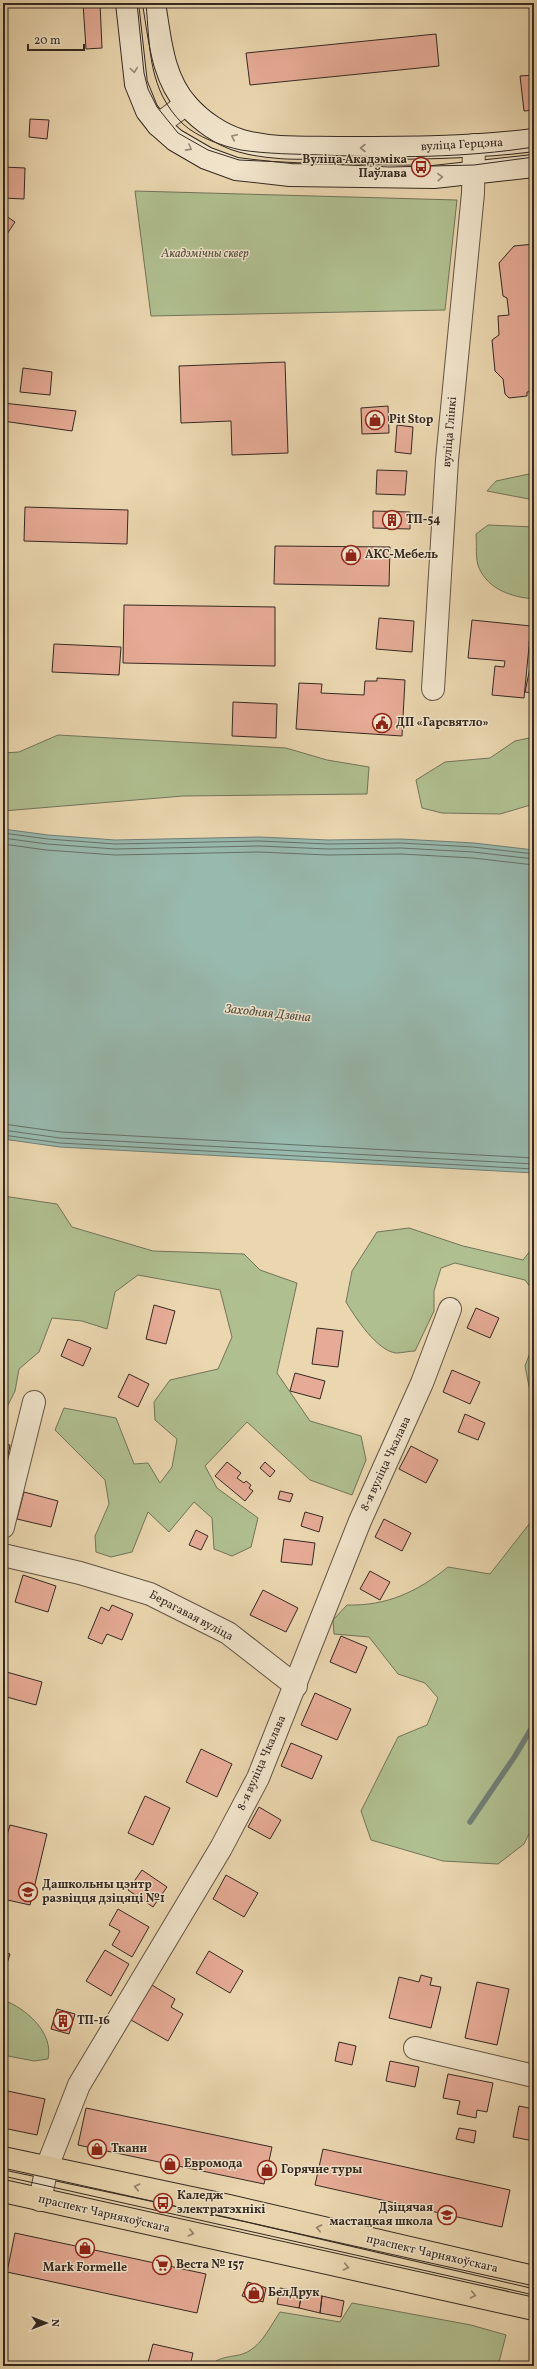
<svg xmlns="http://www.w3.org/2000/svg" width="537" height="2369" font-family="Vollkorn,serif">
	<style>
		.green { fill: #b0bf90; stroke: #727458 }
		.water { fill: #98b9ae; stroke: #707f76 }
		.lines { fill: none; stroke-linecap: round; stroke-linejoin: round }
		.shore { stroke: #667168; stroke-width: 1 }
		.stream { stroke: #707f76; stroke-width: 5.5 }
		.building { fill: #e6ab96; stroke: #352921 }
		.street-casing { stroke: #625444; stroke-width: 24 }
		.secondary-casing { stroke: #352921; stroke-width: 24 }
		.primary-casing { stroke: #352921; stroke-width: 24 }
		.street { stroke: #f1e4cb; stroke-width: 22 }
		.secondary { stroke: #f1e4cb; stroke-width: 22 }
		.primary { stroke: #ead6af; stroke-width: 22 }
		.tram { stroke: #352921; stroke-width: 1 }
		.oneway { stroke: #938676 }
		.oneway2 { stroke: #908068 }
		.labels { text-anchor: middle; dominant-baseline: central; stroke-width: 3; stroke-linejoin: round; paint-order: stroke }
		.street-label { font-size: 12px; fill: #352921; stroke: #f1e4cb }
		.poi-label { font-size: 12px; font-weight: bold; fill: #352921; stroke: #f1e4cb; text-anchor: start }
		.park-label { font-size: 12px; font-style: italic; fill: #544e3d; stroke: #f1e4cb }
		.water-label { font-size: 13px; font-style: italic; fill: #4e4d44; stroke: #f1e4cb }
	</style>
	<rect width="100%" height="100%" fill="#ead6af"/>
	<filter id="stains"><feTurbulence type="fractalNoise" baseFrequency=".005" numOctaves="4"/><feColorMatrix values="0 0 0 0 .2 0 0 0 0 .09 0 0 0 0 .02 0 0 0 .5 -.17"/></filter>
	<radialGradient id="worn" r=".72"><stop offset=".6" stop-color="#630" stop-opacity="0"/><stop offset="1" stop-color="#630" stop-opacity=".3"/></radialGradient>
	<!-- green -->
	<path class="green" d="M135 191 457 200 445 310 151 316Z
		M529 474 534 475V500L487 491 496 481Z
		M488 525 534 527V599C512 597 489 590 479 568 475 559 477 544 476 534Z
		M58 735 286 748 327 760 369 767 367 794 183 796 3 811V753L19 752Z
		M534 737V804L500 814 442 813 422 808 416 780 445 762 490 758 515 741Z
		M3 1196 57 1204 72 1227 153 1251 244 1254 260 1270 297 1283 277 1373 310 1421 361 1436 366 1460 352 1495 310 1480 247 1422 205 1466 217 1488 258 1518 251 1547 232 1556 214 1549 212 1518 194 1502 169 1532 148 1512 132 1552 111 1557 96 1552 95 1536 109 1504 105 1480 55 1430 64 1408 116 1418 134 1464 148 1463 160 1483 172 1467 177 1439 155 1420 154 1402 170 1380 218 1369 232 1337 220 1290 138 1275 115 1292 107 1329 82 1321 52 1318 39 1352 19 1369 15 1391 3 1415Z
		M409 1228 463 1246 523 1260 534 1246V1292L525 1280 455 1263 441 1268 434 1291V1311L415 1351C409 1351 402 1353 396 1353 377 1351 355 1317 346 1302L352 1271 377 1232Z
		M534 1342V1412L525 1366Z
		M534 1465V1824L524 1844 498 1864 443 1861 371 1840 361 1811 398 1737 427 1725 438 1698 425 1683 398 1674 369 1637 334 1634 333 1620 347 1605C387 1606 417 1592 448 1567L490 1574 530 1523Z
		M3 2000C26 2008 54 2033 48 2059L34 2061 3 2055Z
		M352 2303 471 2325 506 2335 498 2366H209C224 2353 236 2359 249 2351 263 2343 271 2325 280 2312L340 2322Z"/>
	<!-- water -->
	<path class="water" d="M3 829 48 835 115 840 259 837 328 840 401 839 474 843 534 850V1173L60 1147 3 1139Z"/>
	<g class="lines">
		<!-- shore -->
		<path class="shore" d="M3 833 48 839 115 844 259 841 328 844 401 843 473 847 534 854
			M3 838 47 844 115 849 259 846 328 849 401 848 473 852 534 859
			M3 844 46 850 115 855 259 852 328 855 401 854 473 858 534 865
			M3 1124 61 1132 534 1158
			M3 1130 60 1138 534 1164
			M3 1135 60 1143 534 1169"/>
		<!-- stream -->
		<path class="stream" d="M470 1822 515 1756 534 1724"/>
	</g>
	<!-- building -->
	<path class="building" d="M83 3H100L102 48 86 49Z
		M501 3H518V4L501 5Z
		M436 34 439 66 250 85 246 53Z
		M534 75V110L524 111 520 76Z
		M30 119 49 120 47 139 29 137Z
		M3 167 25 168 24 199 3 198Z
		M3 214 15 222 3 240Z
		M534 244V313L531 314 534 391 527 392V396L509 398 505 394 503 379 495 371 492 340 499 335 498 316 509 315 507 298 503 296 499 263 514 246Z
		M285 362 288 453 232 455 231 421 181 423 179 366Z
		M23 368 52 372 50 395 20 392Z
		M3 403 76 411 72 431 3 421Z
		M388 406 389 433 362 434 361 408Z
		M397 425 413 427 411 454 395 452Z
		M377 470 407 471 405 495 376 494Z
		M25 507 128 510 127 544 24 541Z
		M373 511 410 512V529L373 528Z
		M275 546 390 547 389 586 274 584Z
		M124 605 275 607V666L123 663Z
		M379 618 414 621 412 652 376 649Z
		M472 620 531 626 524 698 492 695 495 666 504 667 505 661 468 658Z
		M531 626H534V645L529 644Z
		M54 644 121 647 119 675 52 672Z
		M533 653H534V693L525 692Z
		M377 678 405 680 402 736 296 729 299 683 322 684 321 693 364 695 365 681H377Z
		M233 702 277 704 276 738 232 736Z
		M154 1305 175 1311 166 1344 146 1339Z
		M476 1308 499 1318 490 1338 467 1328Z
		M317 1328 343 1331 338 1367 312 1364Z
		M68 1339 91 1348 83 1366 61 1356Z
		M452 1370 480 1382 470 1404 443 1392Z
		M295 1373 325 1381 320 1399 290 1391Z
		M129 1374 149 1384 138 1407 118 1397Z
		M465 1414 485 1423 478 1440 458 1432Z
		M3 1444 10 1445 4 1475 3 1474Z
		M411 1446 438 1460 426 1483 399 1469Z
		M227 1462 241 1473 237 1478 244 1483 246 1481 251 1485 249 1488 253 1491 245 1501 215 1476Z
		M265 1462 275 1471 270 1477 260 1468Z
		M280 1491 293 1494 290 1502 278 1499Z
		M24 1492 58 1501 51 1527 17 1519Z
		M305 1512 323 1517 319 1532 301 1526Z
		M384 1519 411 1533 402 1551 375 1537Z
		M196 1530 208 1536 201 1550 189 1545Z
		M284 1539 315 1543 312 1565 281 1562Z
		M370 1571 390 1582 380 1600 360 1589Z
		M23 1575 56 1586 48 1612 15 1602Z
		M263 1590 298 1608 286 1632 250 1615Z
		M112 1605 133 1614 122 1640 107 1634 102 1644 88 1638 101 1607 109 1611Z
		M341 1636 367 1647 356 1673 330 1662Z
		M3 1671 42 1682 36 1705 3 1696Z
		M315 1693 351 1709 337 1740 301 1725Z
		M291 1743 322 1756 312 1779 281 1766Z
		M3 1749 7 1750 3 1766Z
		M201 1749 232 1764 217 1797 186 1782Z
		M145 1796 170 1808 153 1845 128 1833Z
		M259 1807 281 1820 270 1839 248 1827Z
		M10 1825 47 1834 30 1905 3 1899V1848Z
		M142 1870 167 1887 153 1907 128 1890Z
		M226 1875 258 1893 244 1917 213 1899Z
		M118 1909 149 1927 132 1957 112 1945 120 1931 109 1925Z
		M105 1950 129 1964 111 1996 86 1981Z
		M209 1951 243 1971 230 1993 196 1973Z
		M3 1952 10 1954 3 1977Z
		M421 1975 432 1978 430 1985 441 1987 431 2028 389 2018 399 1977 419 1982Z
		M477 1982 509 1989 497 2045 465 2038Z
		M152 1985 175 1999 171 2007 183 2014 168 2041 131 2020Z
		M57 2009 75 2014 69 2034 51 2029Z
		M339 2042 356 2046 352 2065 335 2061Z
		M390 2061 419 2067 415 2087 386 2081Z
		M448 2074 493 2083 487 2112 477 2110 476 2118 457 2114 460 2101 443 2098Z
		M3 2090 45 2099 37 2135 3 2128Z
		M519 2106 534 2109V2141L513 2137Z
		M86 2108 272 2147 264 2184 78 2145Z
		M459 2128 476 2131 474 2143 456 2139Z
		M323 2149 510 2190 502 2227 315 2185Z
		M15 2233 206 2274 197 2313 7 2272Z
		M248 2282 266 2288 263 2302 242 2296Z
		M280 2288 302 2292 299 2308 277 2304Z
		M302 2292 322 2296 320 2313 299 2308Z
		M322 2296 344 2301 341 2317 320 2313Z
		M153 2344 193 2353 190 2366H147Z"/>
	<g class="lines">
		<!-- street casing -->
		<g class="street-casing">
			<path id="street" d="M158 125 186 104
				M433 689 447 460 473 193 474 145
				M3 1527 34 1402
				M3 1555 80 1573 150 1594 228 1633 296 1686
				M415 2048 534 2076
				M40 2200 47 2167 79 2085 221 1848 258 1778 360 1521 422 1383 450 1309"/>
		</g>
		<!-- secondary casing -->
		<g class="secondary-casing">
			<path id="secondary" d="M127 3 136 84 147 111 158 125 175 140 206 158 236 169 290 175 434 177 534 166
				M154 3C160 38 162 77 187 105 201 121 221 135 242 141 274 150 310 147 344 148 407 148 471 148 534 140"/>
		</g>
		<!-- primary casing -->
		<g class="primary-casing">
			<path id="primary" d="M3 2158 229 2206 534 2277
				M3 2191 534 2309"/>
		</g>
		<!-- street -->
		<use href="#street" class="street"/>
		<!-- secondary -->
		<use href="#secondary" class="secondary"/>
		<!-- primary -->
		<use href="#primary" class="primary"/>
		<!-- tram -->
		<path class="tram" d="M137 3 144 73 148 89 157 107 178 133 208 150 239 160 390 167 474 165 534 157
			M146 3C150 48 148 90 183 124 197 137 222 146 241 150 267 154 296 154 322 155 394 158 463 158 534 147
			M3 2168 534 2286
			M3 2176 534 2295"/>
	</g>
	<!-- one-way arrows -->
	<defs><path id="oneway-chevron" d="M-2-3.5L2.5 0L-2 3.5" fill="none" stroke-width="1.6" stroke-linecap="round" stroke-linejoin="round"/></defs>
	<g class="oneway">
		<use href="#oneway-chevron" transform="translate(134 70) rotate(82)"/>
		<use href="#oneway-chevron" transform="translate(234 137) rotate(-155)"/>
		<use href="#oneway-chevron" transform="translate(189 148) rotate(29)"/>
		<use href="#oneway-chevron" transform="translate(363 148) rotate(-180)"/>
		<use href="#oneway-chevron" transform="translate(440 177) rotate(-4)"/>
	</g>
	<g class="oneway2">
		<use href="#oneway-chevron" transform="translate(137 2187) rotate(-168)"/>
		<use href="#oneway-chevron" transform="translate(319 2228) rotate(-167)"/>
		<use href="#oneway-chevron" transform="translate(191 2233) rotate(13)"/>
		<use href="#oneway-chevron" transform="translate(346 2267) rotate(12)"/>
		<use href="#oneway-chevron" transform="translate(473 2295) rotate(12)"/>
	</g>
	<!-- icons -->
	<defs>
		<g id="bus-ring" transform="scale(1)"><circle r="9.5" fill="#f1e4cb" stroke="#8f2418" stroke-width="1.5"/><path d="M-5-6H5V4H4V6H2V4H-2V6H-4V4H-5ZM-3.5-4V0h7V-4ZM-3.5 1.2v1.5H-2V1.2ZM2 1.2v1.5H3.5V1.2Z" fill="#8f2418"/></g>
		<g id="shop-ring" transform="scale(1)"><circle r="9.5" fill="#f1e4cb" stroke="#8f2418" stroke-width="1.5"/><path d="M-5-2.5h2.3a2.7 3.5 0 0 1 5.4 0H5L5.5 6h-11ZM-1.5-2.5h3a1.5 2.3 0 0 0-3 0Z" fill="#8f2418"/></g>
		<g id="building-ring" transform="scale(1)"><circle r="9.5" fill="#f1e4cb" stroke="#8f2418" stroke-width="1.5"/><path d="M-4-6H4V6H1V3H-1V6H-4ZM-2.5-4.3h1.7v1.8h-1.7ZM.8-4.3h1.7v1.8H.8ZM-2.5-1h1.7V.8h-1.7ZM.8-1h1.7V.8H.8Z" fill="#8f2418"/></g>
		<g id="civic-ring" transform="scale(1)"><circle r="9.5" fill="#f1e4cb" stroke="#8f2418" stroke-width="1.5"/><path d="M-.6-6.5H3V-4.5H.6V-3L4-1V1h2V6H-6V1h2V-1L-.6-3ZM-1.2 2.5V6h2.4V2.5Z" fill="#8f2418"/></g>
		<g id="school-ring" transform="scale(1)"><circle r="9.5" fill="#f1e4cb" stroke="#8f2418" stroke-width="1.5"/><path d="M0-5L7-2L0 1L-7-2ZM-4 1L0 2.5L4 1V4Q0 6-4 4Z" fill="#8f2418"/></g>
		<g id="supermarket-ring" transform="scale(1)"><circle r="9.5" fill="#f1e4cb" stroke="#8f2418" stroke-width="1.5"/><path d="M-6-5.5h2.5l.6 2H6L4.5 2H-2.5L-4.4-4H-6ZM-1.5 3.2a1.3 1.3 0 1 0 .1 0ZM3 3.2a1.3 1.3 0 1 0 .1 0Z" fill="#8f2418"/></g>
	</defs>
	<g fill-rule="evenodd">
		<use href="#bus-ring" x="421" y="167"/>
		<use href="#shop-ring" x="375" y="420"/>
		<use href="#building-ring" x="392" y="520"/>
		<use href="#shop-ring" x="351" y="555"/>
		<use href="#civic-ring" x="382" y="723"/>
		<use href="#school-ring" x="28" y="1892"/>
		<use href="#building-ring" x="63" y="2021"/>
		<use href="#shop-ring" x="97" y="2149"/>
		<use href="#shop-ring" x="170" y="2164"/>
		<use href="#shop-ring" x="267" y="2170"/>
		<use href="#bus-ring" x="163" y="2203"/>
		<use href="#school-ring" x="447" y="2215"/>
		<use href="#shop-ring" x="85" y="2248"/>
		<use href="#supermarket-ring" x="162" y="2265"/>
		<use href="#shop-ring" x="254" y="2293"/>
	</g>
	<g class="labels">
		<!-- street labels -->
		<g class="street-label">
			<text transform="translate(462 145) rotate(-3)">вуліца Герцэна</text>
			<text transform="translate(450 432) rotate(-85)">вуліца Глінкі</text>
			<text transform="translate(386 1464) rotate(-65)">8-я вуліца Чкалава</text>
			<text transform="translate(191 1616) rotate(28)">Берагавая вуліца</text>
			<text transform="translate(262 1763) rotate(-66)">8-я вуліца Чкалава</text>
			<text transform="translate(104 2214) rotate(13)">праспект Чарняхоўскага</text>
			<text transform="translate(432 2254) rotate(13)">праспект Чарняхоўскага</text>
		</g>
		<!-- poi labels -->
		<g class="poi-label">
			<text x="407" y="160" text-anchor="end">Вуліца Акадэміка<tspan x="407" dy="14">Паўлава</tspan></text>
			<text x="389" y="420">Pit Stop</text>
			<text x="406" y="520">ТП-54</text>
			<text x="365" y="555">АКС-Мебель</text>
			<text x="396" y="723">ДП «Гарсвятло»</text>
			<text x="42" y="1885">Дашкольны цэнтр<tspan x="42" dy="14">развіцця дзіцяці №1</tspan></text>
			<text x="77" y="2021">ТП-16</text>
			<text x="111" y="2149">Ткани</text>
			<text x="184" y="2164">Евромода</text>
			<text x="281" y="2170">Горячие туры</text>
			<text x="177" y="2196">Каледж<tspan x="177" dy="14">электратэхнікі</tspan></text>
			<text x="433" y="2208" text-anchor="end">Дзіцячая<tspan x="433" dy="14">мастацкая школа</tspan></text>
			<text x="176" y="2265">Веста № 157</text>
			<text x="85" y="2268" text-anchor="middle">Mark Formelle</text>
			<text x="268" y="2293">БелДрук</text>
		</g>
		<!-- park labels -->
		<g class="park-label">
			<text x="205" y="254">Акадэмічны сквер</text>
		</g>
		<!-- water labels -->
		<g class="water-label">
			<text transform="translate(268 1014) rotate(6)">Заходняя Дзвіна</text>
		</g>
	</g>
	<!-- margin -->
	<rect width="537" height="2369" fill="none" stroke="#ead6af" stroke-width="16"/>
	<rect x="4" y="4" width="529" height="2361" fill="none" stroke="#352921" stroke-width="2"/>
	<rect x="8" y="8" width="521" height="2353" fill="none" stroke="#352921"/>
	<!-- north arrow -->
	<g transform="translate(46 2323) rotate(90)" stroke="#f1e4cb" stroke-width="3" paint-order="stroke">
	<path d="M0-3L7 15L0 10L-7 15Z" fill="#352921"/>
	<text y="-6" font-size="11" font-weight="bold" text-anchor="middle" fill="#352921">N</text>
	</g>
	<!-- scale -->
	<path d="M28 44v6h56v-6" fill="none" stroke="#352921" stroke-width="2"/>
	<text x="34" y="44" font-size="12" fill="#352921" stroke="#f1e4cb" stroke-width="3" paint-order="stroke">20 m</text>
	<rect width="100%" height="100%" filter="url(#stains)"/>
	<rect width="100%" height="100%" fill="url(#worn)"/>
</svg>
